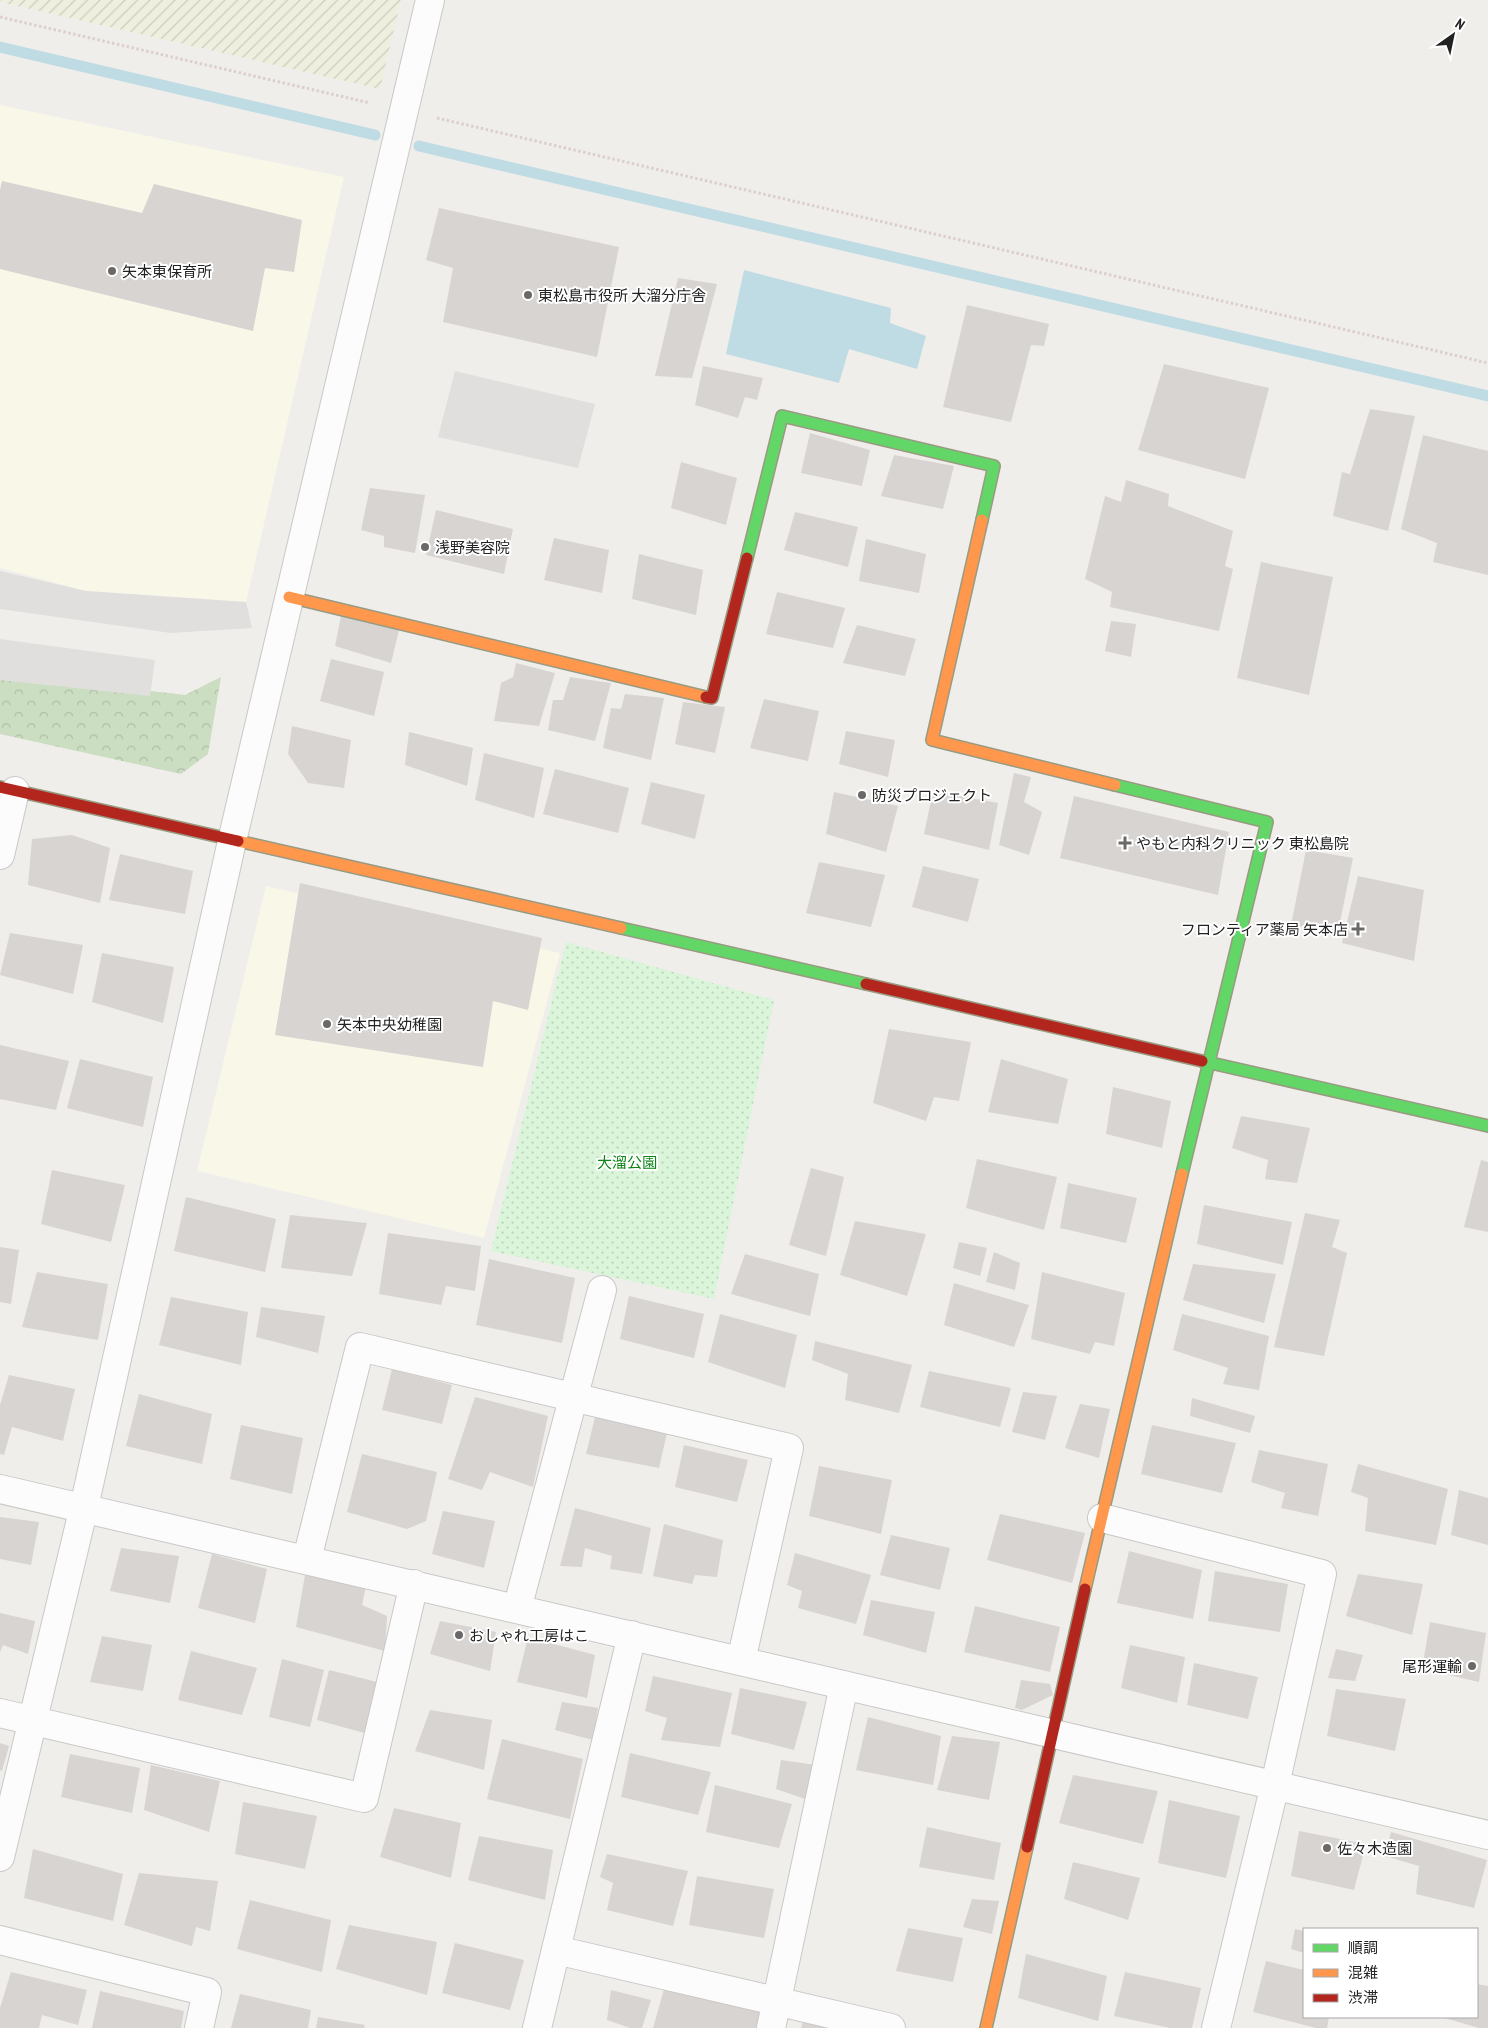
<svg xmlns="http://www.w3.org/2000/svg" width="1488" height="2028" font-family="'PT Sans Narrow','Noto Sans JP',sans-serif">
	<style>
		.education { fill: #f8f7e8 }
		.farmland { fill: url(#farmland-furrows) }
		.forest { fill: url(#forest-crowns) }
		.park { fill: url(#park-dots) }
		.parking { fill: #e0dfde }
		.water { fill: #bfdbe3 }
		.lines { fill: none; stroke-linecap: round; stroke-linejoin: round }
		.stream { stroke: #bfdbe3; stroke-width: 11 }
		.building { fill: #d7d4d2 }
		.street-casing { stroke: #c9c8c7; stroke-width: 30 }
		.fast-casing { stroke: #999a82; stroke-width: 14 }
		.slow-casing { stroke: #999a82; stroke-width: 14 }
		.jam-casing { stroke: #999a82; stroke-width: 14 }
		.path { stroke: #dccecd; stroke-width: 3; stroke-dasharray: 2.5 2.5; stroke-linecap: butt }
		.street { stroke: #fdfcfc; stroke-width: 28 }
		.fast { stroke: #63d668; stroke-width: 11 }
		.slow { stroke: #ff974d; stroke-width: 11 }
		.jam { stroke: #b3261e; stroke-width: 11 }
		.poi-dot { fill: #6a6968; stroke: #fff; stroke-width: 2 }
		.labels { text-anchor: middle; dominant-baseline: central; stroke-width: 4; stroke-linejoin: round; paint-order: stroke }
		.poi-label { font-size: 15px; fill: #222; stroke: #fff; text-anchor: start }
		.park-label { font-size: 15px; fill: #0c8416; stroke: #fff }
	</style>
	<defs>
		<pattern id="farmland-furrows" width="10" height="10" patternUnits="userSpaceOnUse" patternTransform="scale(1.25)"><rect width="10" height="10" fill="#efefdf"/><path d="M-1 1l2-2M0 10L10 0M9 11l2-2" fill="none" stroke="#cdcdbf"/></pattern>
		<pattern id="forest-crowns" width="20" height="18" patternUnits="userSpaceOnUse" patternTransform="scale(1.25)"><rect width="20" height="18" fill="#cbdec1"/><path d="M2 6a3 3 0 1 1 6 0M12 15a3 3 0 1 1 6 0" fill="none" stroke="#aebea6"/></pattern>
		<pattern id="park-dots" width="8" height="8" patternUnits="userSpaceOnUse" patternTransform="scale(1.25)"><rect width="8" height="8" fill="#daf5da"/><path d="M2 2h.1M6 6h.1" fill="none" stroke="#bbd2bb" stroke-width="1.8" stroke-linecap="round"/></pattern>
	</defs>
	<rect width="100%" height="100%" fill="#f0eeeb"/>
	<!-- education -->
	<path class="education" d="M0 105 344 177 246 602 86 591 0 568Z
		M266 886 560 953 484 1238 197 1171Z"/>
	<!-- farmland -->
	<path class="farmland" d="M0 0H401L380 89 0 2Z"/>
	<!-- forest -->
	<path class="forest" d="M0 673 185 695 221 677 208 754 181 774 0 734Z"/>
	<!-- park -->
	<path class="park" d="M566 942 774 1000 714 1299 491 1251Z"/>
	<!-- parking -->
	<path class="parking" d="M455 371 595 404 578 468 438 437Z
		M0 571 86 591 246 602 252 628 171 633 0 609Z
		M0 639 155 660 150 696 0 680Z"/>
	<!-- water -->
	<path class="water" d="M744 270 891 308 890 323 926 336 917 369 849 349 839 383 726 354Z"/>
	<g class="lines">
		<!-- stream -->
		<path class="stream" d="M0 47 375 135
			M419 146 1488 396"/>
	</g>
	<!-- building -->
	<path class="building" d="M2 181 142 213 154 184 302 220 294 272 265 268 253 331 0 269V190Z
		M439 208 619 247 597 357 443 322 453 268 426 260Z
		M678 278 717 284 692 378 655 376Z
		M967 305 1049 324 1044 346 1031 345 1011 422 943 407Z
		M1164 364 1269 388 1245 479 1138 450Z
		M703 366 763 378 757 400 745 397 738 418 695 405Z
		M1370 409 1415 416 1388 531 1333 516 1342 472 1350 474Z
		M810 433 870 450 862 486 801 473Z
		M1423 435 1488 451V575L1433 562 1437 543 1401 529Z
		M894 455 954 466 943 509 881 496Z
		M681 462 737 478 726 525 671 508Z
		M1126 480 1169 494 1168 506 1233 531 1225 566 1233 569 1219 631 1110 607 1112 592 1085 579 1105 496 1121 502Z
		M370 488 425 495 415 553 384 547V536L361 530Z
		M436 510 513 529 504 574 426 555Z
		M795 512 858 527 848 567 784 550Z
		M554 538 609 550 602 593 544 580Z
		M866 539 926 554 919 593 859 581Z
		M639 554 703 570 696 615 632 599Z
		M1261 562 1333 577 1309 695 1237 678Z
		M777 592 845 608 833 648 766 634Z
		M341 616 399 630 391 663 335 646Z
		M1111 621 1136 624 1131 657 1105 651Z
		M857 625 916 639 905 676 843 663Z
		M331 659 384 672 374 716 320 701Z
		M516 663 555 673 539 726 494 721 501 683 513 677Z
		M570 677 611 683 595 741 548 730 553 700H563Z
		M625 694 664 698 651 760 603 748 611 708 621 709Z
		M764 699 819 711 808 761 750 748Z
		M683 702 725 707 715 753 675 744Z
		M292 726 351 740 344 788 308 783 288 754Z
		M846 731 895 740 888 777 839 764Z
		M409 732 473 748 467 786 405 765Z
		M484 753 544 768 534 818 475 800Z
		M555 769 629 788 618 833 543 814Z
		M1014 773 1031 777 1024 802 1042 812 1029 855 999 845Z
		M651 782 705 795 695 839 641 824Z
		M933 791 998 803 989 850 924 834Z
		M834 792 898 806 886 852 826 834Z
		M1074 796 1229 832 1218 895 1060 858Z
		M72 835 110 848 100 903 28 885 32 839Z
		M1306 850 1353 858 1338 932 1291 925Z
		M120 854 193 871 185 914 109 900Z
		M819 862 885 875 871 927 806 913Z
		M923 866 979 879 968 922 912 907Z
		M1358 876 1424 890 1414 961 1342 943Z
		M300 883 542 938 528 1010 493 1001 483 1067 275 1035Z
		M10 933 83 945 73 994 0 975Z
		M102 953 174 967 163 1023 92 1002Z
		M889 1029 971 1042 959 1101 934 1097 926 1121 873 1103Z
		M0 1045 69 1061 56 1110 0 1099Z
		M80 1059 153 1077 143 1127 67 1108Z
		M1001 1059 1068 1079 1058 1124 988 1112Z
		M1113 1087 1171 1101 1162 1148 1106 1134Z
		M1241 1116 1310 1128 1297 1183 1265 1179 1268 1160 1232 1148Z
		M977 1159 1057 1177 1044 1230 966 1208Z
		M1481 1160 1488 1162V1232L1464 1227Z
		M811 1168 844 1177 826 1256 789 1245Z
		M52 1170 125 1185 111 1242 41 1224Z
		M1068 1183 1137 1198 1126 1243 1060 1228Z
		M186 1197 276 1219 265 1272 174 1251Z
		M1204 1205 1292 1222 1283 1265 1197 1244Z
		M1305 1213 1340 1220 1332 1247 1347 1253 1324 1356 1274 1347Z
		M290 1215 367 1223 352 1276 281 1268Z
		M855 1221 926 1234 907 1296 840 1275Z
		M388 1233 481 1246 475 1291 446 1286 441 1305 379 1294Z
		M959 1242 987 1248 980 1276 953 1268Z
		M0 1247 19 1250 11 1304 0 1302Z
		M994 1252 1020 1263 1015 1290 986 1282Z
		M745 1254 819 1274 810 1316 731 1294Z
		M489 1259 575 1278 562 1343 476 1325Z
		M1193 1264 1276 1274 1264 1323 1183 1300Z
		M37 1272 108 1284 98 1340 22 1327Z
		M1042 1272 1125 1293 1114 1346 1095 1342 1090 1354 1031 1339Z
		M954 1283 1029 1305 1014 1347 944 1325Z
		M629 1296 704 1314 694 1358 620 1339Z
		M171 1297 248 1312 241 1365 159 1345Z
		M261 1307 325 1316 318 1353 256 1337Z
		M720 1314 797 1335 785 1388 708 1362Z
		M1182 1314 1269 1336 1259 1390 1223 1384 1228 1368 1173 1350Z
		M815 1341 912 1365 899 1413 845 1400 848 1374 812 1360Z
		M392 1369 452 1385 442 1424 382 1410Z
		M929 1371 1011 1388 1000 1427 920 1407Z
		M9 1375 75 1389 63 1441 12 1427 4 1455 0 1454V1405Z
		M1023 1392 1057 1396 1045 1440 1012 1432Z
		M139 1394 212 1414 202 1464 126 1446Z
		M475 1397 548 1416 533 1487 490 1472 482 1490 448 1479Z
		M1192 1398 1255 1416 1250 1433 1190 1416Z
		M1080 1404 1110 1409 1099 1458 1065 1448Z
		M595 1417 667 1433 659 1468 586 1454Z
		M241 1425 303 1438 292 1494 230 1479Z
		M1152 1425 1236 1443 1222 1493 1141 1474Z
		M684 1445 748 1460 737 1502 675 1487Z
		M1259 1450 1328 1464 1318 1516 1281 1508 1285 1493 1251 1482Z
		M362 1454 437 1472 426 1521 407 1529 347 1512Z
		M1358 1464 1448 1489 1436 1545 1365 1531 1368 1498 1351 1492Z
		M819 1466 892 1480 881 1534 809 1516Z
		M1459 1490 1488 1498V1545L1451 1535Z
		M575 1508 651 1528 642 1574 610 1569 612 1556 585 1548 582 1567 560 1566Z
		M443 1511 495 1521 484 1568 432 1554Z
		M1000 1514 1085 1533 1072 1583 987 1560Z
		M0 1517 39 1522 31 1565 0 1559Z
		M664 1524 723 1540 717 1577 695 1575 692 1584 653 1576Z
		M891 1535 950 1548 940 1590 880 1575Z
		M121 1548 179 1556 170 1603 110 1591Z
		M1129 1551 1202 1570 1193 1619 1117 1603Z
		M795 1553 871 1575 856 1624 798 1608 802 1591 787 1585Z
		M212 1554 267 1569 255 1623 198 1608Z
		M1215 1571 1288 1584 1280 1632 1208 1621Z
		M1358 1574 1423 1584 1412 1635 1346 1616Z
		M305 1575 366 1586 362 1605 387 1616 385 1651 296 1627Z
		M871 1600 935 1612 926 1653 863 1635Z
		M975 1606 1060 1627 1050 1672 964 1652Z
		M0 1613 35 1621 28 1654 3 1645 0 1652Z
		M440 1621 496 1632 490 1671 430 1654Z
		M1430 1622 1486 1633 1479 1682 1422 1669Z
		M102 1636 152 1645 143 1691 90 1682Z
		M528 1637 595 1655 587 1698 517 1682Z
		M1130 1645 1185 1657 1177 1703 1121 1688Z
		M1336 1649 1363 1655 1355 1681 1328 1678Z
		M191 1651 257 1668 242 1715 178 1700Z
		M282 1659 324 1670 310 1727 269 1717Z
		M1194 1663 1258 1677 1248 1719 1187 1705Z
		M329 1670 377 1682 368 1734 317 1720Z
		M653 1676 732 1693 720 1747 661 1740 667 1718 645 1711Z
		M1021 1680 1050 1684 1053 1695 1022 1710 1015 1708Z
		M740 1688 807 1702 794 1750 731 1734Z
		M1336 1689 1406 1699 1395 1751 1327 1736Z
		M562 1702 598 1708 593 1740 555 1730Z
		M430 1710 492 1720 484 1770 415 1751Z
		M868 1717 941 1736 933 1785 856 1770Z
		M952 1736 1000 1742 989 1800 937 1790Z
		M502 1739 583 1759 570 1819 487 1799Z
		M0 1743 9 1746 2 1771 0 1770Z
		M630 1753 711 1772 698 1815 621 1797Z
		M70 1754 140 1768 132 1813 61 1797Z
		M781 1760 816 1765 808 1800 776 1789Z
		M151 1765 220 1781 209 1832 144 1810Z
		M1073 1775 1158 1791 1143 1844 1059 1823Z
		M715 1785 792 1804 779 1848 706 1832Z
		M1169 1800 1240 1816 1226 1878 1158 1863Z
		M243 1802 317 1816 305 1869 235 1854Z
		M394 1808 461 1823 451 1878 380 1857Z
		M927 1827 1001 1843 994 1880 919 1867Z
		M1299 1831 1366 1844 1354 1890 1291 1876Z
		M1391 1832 1487 1860 1474 1908 1416 1894 1419 1866 1385 1856Z
		M479 1836 553 1850 545 1900 468 1880Z
		M33 1849 123 1874 113 1921 24 1898Z
		M607 1854 688 1871 673 1926 607 1910 613 1883 600 1877Z
		M1073 1862 1140 1878 1128 1920 1064 1899Z
		M139 1873 218 1881 210 1931 196 1927 192 1946 124 1925Z
		M697 1876 774 1889 764 1938 689 1925Z
		M972 1899 999 1901 992 1934 963 1927Z
		M250 1900 331 1920 322 1972 237 1949Z
		M349 1925 437 1942 427 1995 336 1969Z
		M908 1928 963 1938 953 1982 896 1971Z
		M1295 1929 1304 1931V1953L1291 1949Z
		M455 1943 524 1960 510 2010 442 1993Z
		M1026 1954 1107 1976 1098 2021 1018 1998Z
		M1266 1961 1304 1970V2017H1329L1327 2028H1316L1253 2012Z
		M11 1972 87 1990 78 2025 42 2015 39 2028H0V2008Z
		M1125 1972 1201 1988 1192 2028H1170L1114 2016Z
		M1477 1984 1488 1986V2028H1479L1441 2017H1477Z
		M664 1989 763 2011 760 2028H653Z
		M611 1990 651 2000 642 2028H630L607 2020Z
		M100 1991 184 2011 181 2028H92Z
		M240 1994 311 2010 308 2028H231Z
		M318 2017 365 2025 364 2028H316Z
		M803 2022 824 2027 823 2028H801Z"/>
	<g class="lines">
		<!-- street casing -->
		<g class="street-casing">
			<path id="street" d="M0 855 15 791
				M0 1489 1488 1835
				M1102 1518 1322 1574 1275 1785 1216 2028
				M307 1559 360 1347 789 1448 741 1661
				M517 1609 602 1290
				M0 1713 364 1798 414 1584
				M0 1857 84 1507 232 841 430 0
				M0 1940 207 1992 199 2028
				M556 1950 891 2028
				M537 2028 632 1635
				M771 2028 844 1685"/>
		</g>
		<!-- fast casing -->
		<g class="fast-casing">
			<path id="fast" d="M747 558 782 416 994 466 982 520
				M1115 785 1267 822 1182 1174
				M621 928 866 984
				M1202 1061 1488 1126"/>
		</g>
		<!-- slow casing -->
		<g class="slow-casing">
			<path id="slow" d="M982 520 932 740 1115 785
				M289 597 706 697
				M238 841 621 928
				M1085 1589 1182 1174
				M986 2028 1027 1847"/>
		</g>
		<!-- jam casing -->
		<g class="jam-casing">
			<path id="jam" d="M706 697 712 698 747 558
				M0 787 238 841
				M866 984 1202 1061
				M1027 1847 1085 1589"/>
		</g>
		<!-- path -->
		<path class="path" d="M0 17 370 103
			M437 118 1488 363"/>
		<!-- street -->
		<use href="#street" class="street"/>
		<!-- fast -->
		<use href="#fast" class="fast"/>
		<!-- slow -->
		<use href="#slow" class="slow"/>
		<!-- jam -->
		<use href="#jam" class="jam"/>
	</g>
	<!-- markers -->
	<g class="poi-dot">
		<circle cx="112" cy="271" r="5"/>
		<circle cx="528" cy="295" r="5"/>
		<circle cx="425" cy="547" r="5"/>
		<circle cx="862" cy="795" r="5"/>
		<path d="M1122.5 835.5h5v5h5v5h-5v5h-5v-5h-5v-5h5z"/>
		<path d="M1355.5 921.5h5v5h5v5h-5v5h-5v-5h-5v-5h5z"/>
		<circle cx="327" cy="1024" r="5"/>
		<circle cx="459" cy="1635" r="5"/>
		<circle cx="1472" cy="1666" r="5"/>
		<circle cx="1327" cy="1848" r="5"/>
	</g>
	<g class="labels">
		<!-- poi labels -->
		<g class="poi-label">
			<text x="122" y="271">矢本東保育所</text>
			<text x="538" y="295">東松島市役所 大溜分庁舎</text>
			<text x="435" y="547">浅野美容院</text>
			<text x="872" y="795">防災プロジェクト</text>
			<text x="1136" y="843">やもと内科クリニック 東松島院</text>
			<text x="1348" y="929" text-anchor="end">フロンティア薬局 矢本店</text>
			<text x="337" y="1024">矢本中央幼稚園</text>
			<text x="469" y="1635">おしゃれ工房はこ</text>
			<text x="1462" y="1666" text-anchor="end">尾形運輸</text>
			<text x="1337" y="1848">佐々木造園</text>
		</g>
		<!-- park labels -->
		<g class="park-label">
			<text x="627" y="1162">大溜公園</text>
		</g>
	</g>
	<!-- legend -->
	<rect x="1303" y="1928" width="175" height="90" fill="#ffffff" stroke="#a7a7a7"/>
	<rect x="1313" y="1944" width="25" height="8" fill="#63d668" stroke="#a7a7a7"/>
	<text x="1348" y="1953" font-size="15" fill="#222222">順調</text>
	<rect x="1313" y="1969" width="25" height="8" fill="#ff974d" stroke="#a7a7a7"/>
	<text x="1348" y="1978" font-size="15" fill="#222222">混雑</text>
	<rect x="1313" y="1994" width="25" height="8" fill="#b3261e" stroke="#a7a7a7"/>
	<text x="1348" y="2003" font-size="15" fill="#222222">渋滞</text>
	<!-- north arrow -->
	<g transform="translate(1453 35) rotate(33)" stroke="#ffffff" stroke-width="4" paint-order="stroke">
	<path d="M0-4L9 19L0 12L-9 19Z" fill="#222222"/>
	<text y="-8" font-size="14" font-weight="bold" text-anchor="middle" fill="#222222">N</text>
	</g>
</svg>
